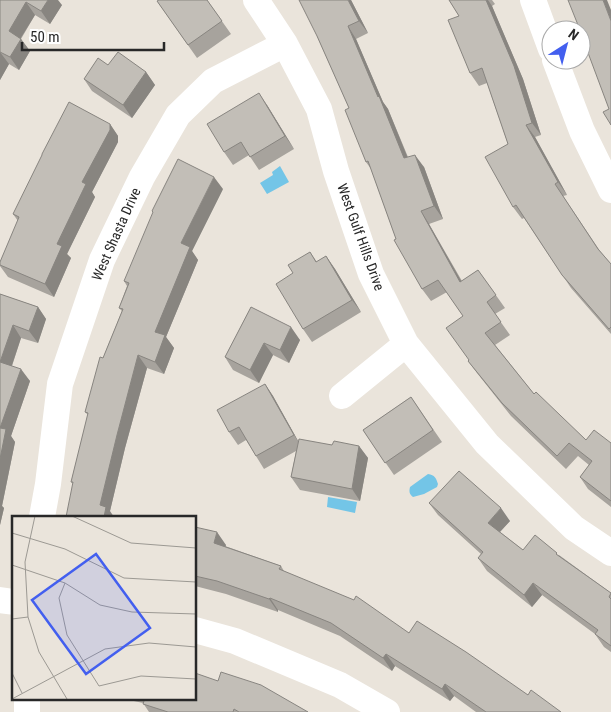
<svg xmlns="http://www.w3.org/2000/svg" width="611" height="712" font-family="'Roboto Condensed',sans-serif">
	<style>
		.water { fill: #73c5e7 }
		.lines { fill: none; stroke-linecap: round; stroke-linejoin: round }
		.minor { stroke: #fff; stroke-width: 26 }
		.wall { fill: #a7a39d }
		.shaded-wall { fill: #888580 }
		.building { fill: #c2beb7; stroke: #888580 }
		.labels { text-anchor: middle; dominant-baseline: central; stroke-width: 5; stroke-linejoin: round; paint-order: stroke }
		.street-label { font-size: 14px; fill: #282828; stroke: #fff }
		.inset-road { fill: none; stroke: #9c9993; stroke-width: 1 }
		.view { fill: #435fef; fill-opacity: 0.15; stroke: #435fef; stroke-width: 2.5 }
		.inset-edge { fill: none; stroke: #282828; stroke-width: 2.5 }
	</style>
	<rect width="100%" height="100%" fill="#eae4db"/>
	<!-- water -->
	<path class="water" d="M280 166 289 182 267 194 260 183 273 175 272 172Z
		M428 474C435 475 436 478 438 484L437 487 424 494 413 497C409 494 409 491 410 487Z
		M328 497 357 502 355 513 327 507Z"/>
	<g class="lines">
		<!-- minor -->
		<path class="minor" d="M256 0 285 44 319 109 336 171 371 274 406 344 487 444 574 528 611 553
			M533 0 551 49
			M555 60 582 131 611 190
			M342 396 406 344
			M42 517 48 484 60 384 102 260 142 177 178 115 213 81 285 44
			M0 600 14 602
			M195 630 235 641 340 685 387 712
			M27 712V698"/>
	</g>
	<!-- wall -->
	<path class="wall" d="M0 0 62 5 50 24 35 15 21 39 30 51 19 70 9 64 0 80Z
		M207 0 231 34 197 58 157 1Z
		M351 0 368 33 356 39 383 102 388 109 408 157 424 167 443 219 429 224 462 281 478 270 505 308 495 314 510 335 495 345 534 394 586 440 611 443V507L588 489 580 477 589 465 578 456 566 469 511 416 477 373 468 361 469 360 463 316 447 292 431 301 422 289 396 239 371 169 366 162 349 108 317 36Z
		M449 0H492L495 4 492 6 523 79 541 135 535 137 567 195 563 196 600 251 611 264V334L571 288 524 218 522 219 513 207 508 144 487 83 479 86 470 73 459 16Z
		M108 65 146 72 155 85 132 118 92 91 84 79Z
		M267 105 294 149 259 170 249 155 233 165 224 152Z
		M110 124 118 136V142L92 192 95 197 67 254 71 258 54 297 8 277 0 266V262L18 221 13 214Z
		M223 189 192 251 198 260 166 337 174 348 164 374 147 368 125 448 110 511 73 484 71 482 88 415 85 412 103 358 122 311 119 308 127 286 124 281Z
		M310 252 317 262 326 256 335 269 361 312 312 342 303 329 293 273Z
		M0 294 38 307 46 319 38 343 21 338 12 366 30 381 11 436 15 442 2 506 4 508 0 525Z
		M251 307 300 340 289 363 273 355 259 383 233 370 225 357Z
		M265 384 273 396 298 441 332 445 359 446 368 458 360 501 300 490 291 477 296 451 264 469 256 456 246 440 238 445 229 432Z
		M411 397 442 442 394 475 363 430Z
		M429 503 510 521 500 532 523 550 559 555 611 593V652L604 647 595 634 542 595 532 607 487 571 478 558 481 554 438 515Z
		M195 527 226 545 225 546 281 566 284 571 409 633 561 712H476L454 696 450 701 395 666 392 671 340 636 278 610V612L226 594 195 586Z
		M120 698H195L308 712H149L143 703Z"/>
	<!-- shaded-wall -->
	<path class="shaded-wall" d="M48 0H58L62 5 50 24 41 11Z
		M348 0H351L368 33 359 21Z
		M486 0H488L492 6 523 79 541 135 532 123Z
		M603 0H607L611 10V21Z
		M26 2 35 15 17 44 9 31Z
		M348 26 356 39 383 102 388 109 413 171 404 158Z
		M21 39 30 51 19 70 10 57Z
		M0 52 9 64 0 80Z
		M146 72 155 85 132 118 123 105Z
		M259 93 267 105 294 149 285 136Z
		M110 124 118 136V142L92 192 95 197 67 254 71 258 54 297 45 284 57 244 82 182Z
		M526 125 535 137 567 195 558 182Z
		M415 155 424 167 443 219 434 206Z
		M214 177 223 189 192 251 198 260 166 337 174 348 164 374 155 362V332L181 243Z
		M421 211 429 224 469 295 460 282Z
		M326 256 335 269 361 312 352 300Z
		M38 307 46 319 38 343 29 331Z
		M13 325 21 338 9 374 0 362Z
		M291 327 300 340 289 363 280 350Z
		M264 343 273 355 259 383 250 370Z
		M138 355 147 368 125 448 110 511 114 517H104L100 505 117 435Z
		M21 369 30 381 11 436 15 442 2 506 4 508 0 525V428Z
		M265 384 273 396 302 448 294 435Z
		M359 446 368 458 360 501 352 489Z
		M501 508 510 521 497 535 488 523Z
		M217 532 226 545 223 555 214 543Z
		M533 583 542 595 532 607 524 595Z
		M270 598 278 610V612L269 599Z
		M386 654 395 666 392 671 383 658Z
		M445 684 454 696 450 701 442 689Z"/>
	<!-- building -->
	<path class="building" d="M0 0H48L41 11 26 2 9 31 21 39 10 57 0 52Z
		M159 0H207L222 21 188 45 157 1Z
		M299 0H348L359 21 348 26 378 97 379 96 404 158 415 155 434 206 421 211 460 282 478 270 496 295 487 302 501 322 485 333 534 394 536 392 586 440 594 430 611 443V501L580 477 592 461 569 443 557 456 502 403 468 361 469 360 446 328 463 316 438 280 422 289 394 240 396 239 368 161 366 162 345 110 349 108 317 36Z
		M449 0H486L514 66 532 123 526 125 558 182 555 184 598 249 611 264V327L609 329 562 275 516 205 513 207 485 157 508 144 482 68 470 73 448 20 459 16Z
		M568 0H603L611 21V125L603 112 609 109 581 34V30H580Z
		M118 52 146 72 123 105 84 79 98 58 108 65Z
		M259 93 285 136 250 157 241 142 224 152 207 124Z
		M69 102 110 124V130L82 182 86 184 57 244 62 246 45 284 0 265V262L19 217 13 214 42 155V154Z
		M178 159 214 177 181 243 190 247 155 332 165 335 155 362 138 355 117 435 100 505 106 507 104 517H66L73 482H71L88 413 85 412 100 357 103 358 123 309 119 308 129 283 124 281 153 212 152 211Z
		M310 252 316 262 326 256 352 300 303 329 276 284 293 273 288 265Z
		M0 294 38 307 29 331 13 325 0 362 21 369 0 428 6 429 0 459Z
		M251 307 291 327 280 350 264 343 250 370 225 357Z
		M265 384 294 435 256 456 239 427 229 432 217 410Z
		M411 397 433 430 385 463 363 430Z
		M299 439 332 445 334 441 359 446 352 489 291 477Z
		M459 471 501 508 488 523 523 550 535 535 557 553 556 554 611 593 609 597 611 599V646L595 634 598 630 533 583 524 595 478 558 483 552 429 503Z
		M195 527 217 532 214 543 281 566 279 569 354 600 356 596 409 633 417 621 466 652 528 695 531 690 561 712H486L445 684 442 689 386 654 383 658 331 623 270 598 269 599 217 581 195 576Z
		M221 672 261 685 308 712H239L234 709 233 712H168L143 704 145 698H195V673L218 681Z"/>
	<g class="labels">
		<!-- street labels -->
		<g class="street-label">
			<text transform="translate(116 234) rotate(-66)">West Shasta Drive</text>
			<text transform="translate(361 237) rotate(70)">West Gulf Hills Drive</text>
		</g>
	</g>
	<!-- overview -->
	<g transform="translate(12 516)">
		<rect width="184" height="184" fill="#eae4db"/>
		<path class="inset-road" d="M23 0 13 46 16 101 27 136 55 183M60 0 119 27 184 32M0 17 53 33 112 62 184 66M0 49 53 67 88 89 120 96 184 98M53 67 47 82 55 119 87 170 129 160 184 163M0 103 16 101M0 157 10 177M0 183 93 133 137 127 184 131"/>
		<path class="view" d="M84 38 138 112 74 158 20 84Z"/>
		<rect width="184" height="184" class="inset-edge"/>
	</g>
	<!-- north arrow -->
	<g transform="translate(566 45) rotate(36)"><circle r="24" fill="#ffffff" stroke="#a9a9a9"/>
	<path d="M0-4L9 19L0 12L-9 19Z" fill="#435fef"/>
	<text y="-8" font-size="14" font-weight="bold" text-anchor="middle" fill="#282828">N</text>
	</g>
	<!-- scale -->
	<path d="M22 42v8h142v-8" fill="none" stroke="#282828" stroke-width="2.5"/>
	<text x="30" y="42" font-size="15" fill="#282828" stroke="#ffffff" stroke-width="4" paint-order="stroke">50 m</text>
</svg>
